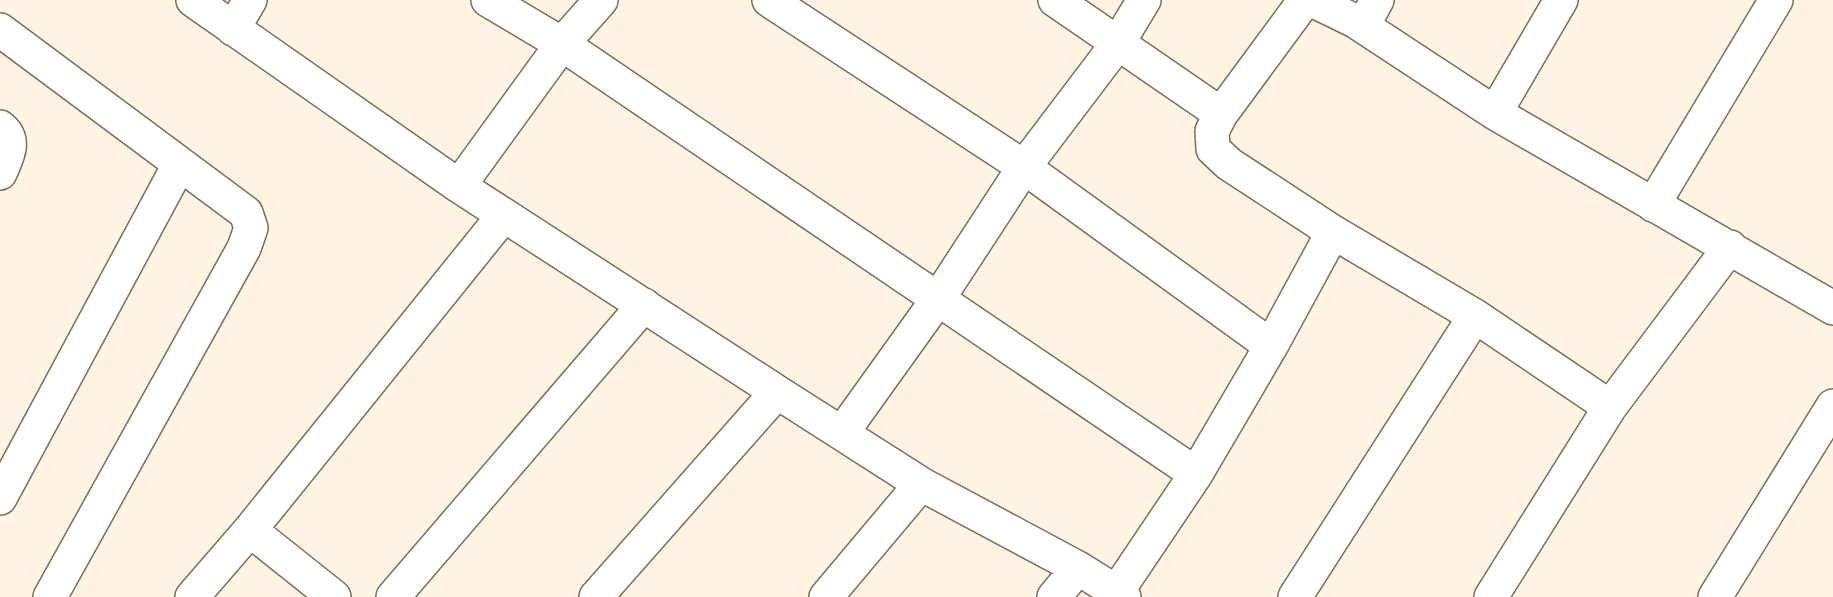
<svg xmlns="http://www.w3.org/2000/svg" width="1833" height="597" font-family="Cabin,sans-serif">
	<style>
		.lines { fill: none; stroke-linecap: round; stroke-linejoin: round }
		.minor-casing { stroke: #7d6d54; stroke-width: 36 }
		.minor { stroke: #fff; stroke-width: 33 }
	</style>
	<rect width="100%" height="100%" fill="#fff4e4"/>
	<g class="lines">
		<!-- minor casing -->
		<g class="minor-casing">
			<path id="minor" d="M193 0 459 186 777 392 921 484 1078 568 1124 597
				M488 0 562 44 1196 474
				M769 0 1024 167 1271 346
				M1055 0 1221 114
				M1305 0 1221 114 1212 131 1213 149 1229 164 1333 232 1475 316 1610 407
				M1312 0 1355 21 1495 113 1833 308
				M1363 26 1377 0
				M233 29 250 0
				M0 30 246 213 251 228 244 248 50 597
				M1495 113 1561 0
				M0 127C17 140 7 157 0 173
				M459 186 562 44 601 0
				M1653 205 1776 0
				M842 433 938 299 1024 167 1118 43 1144 0
				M0 498 179 165
				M250 530 334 597
				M1116 593 1196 474 1271 346 1333 232
				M192 597 250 530 504 215
				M393 597 644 305
				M596 597 777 392
				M826 597 921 484
				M1054 597 1078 568
				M1295 597 1475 316
				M1491 597 1610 407 1730 247
				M1715 597 1833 406"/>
		</g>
		<!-- minor -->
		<use href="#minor" class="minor"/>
	</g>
</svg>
